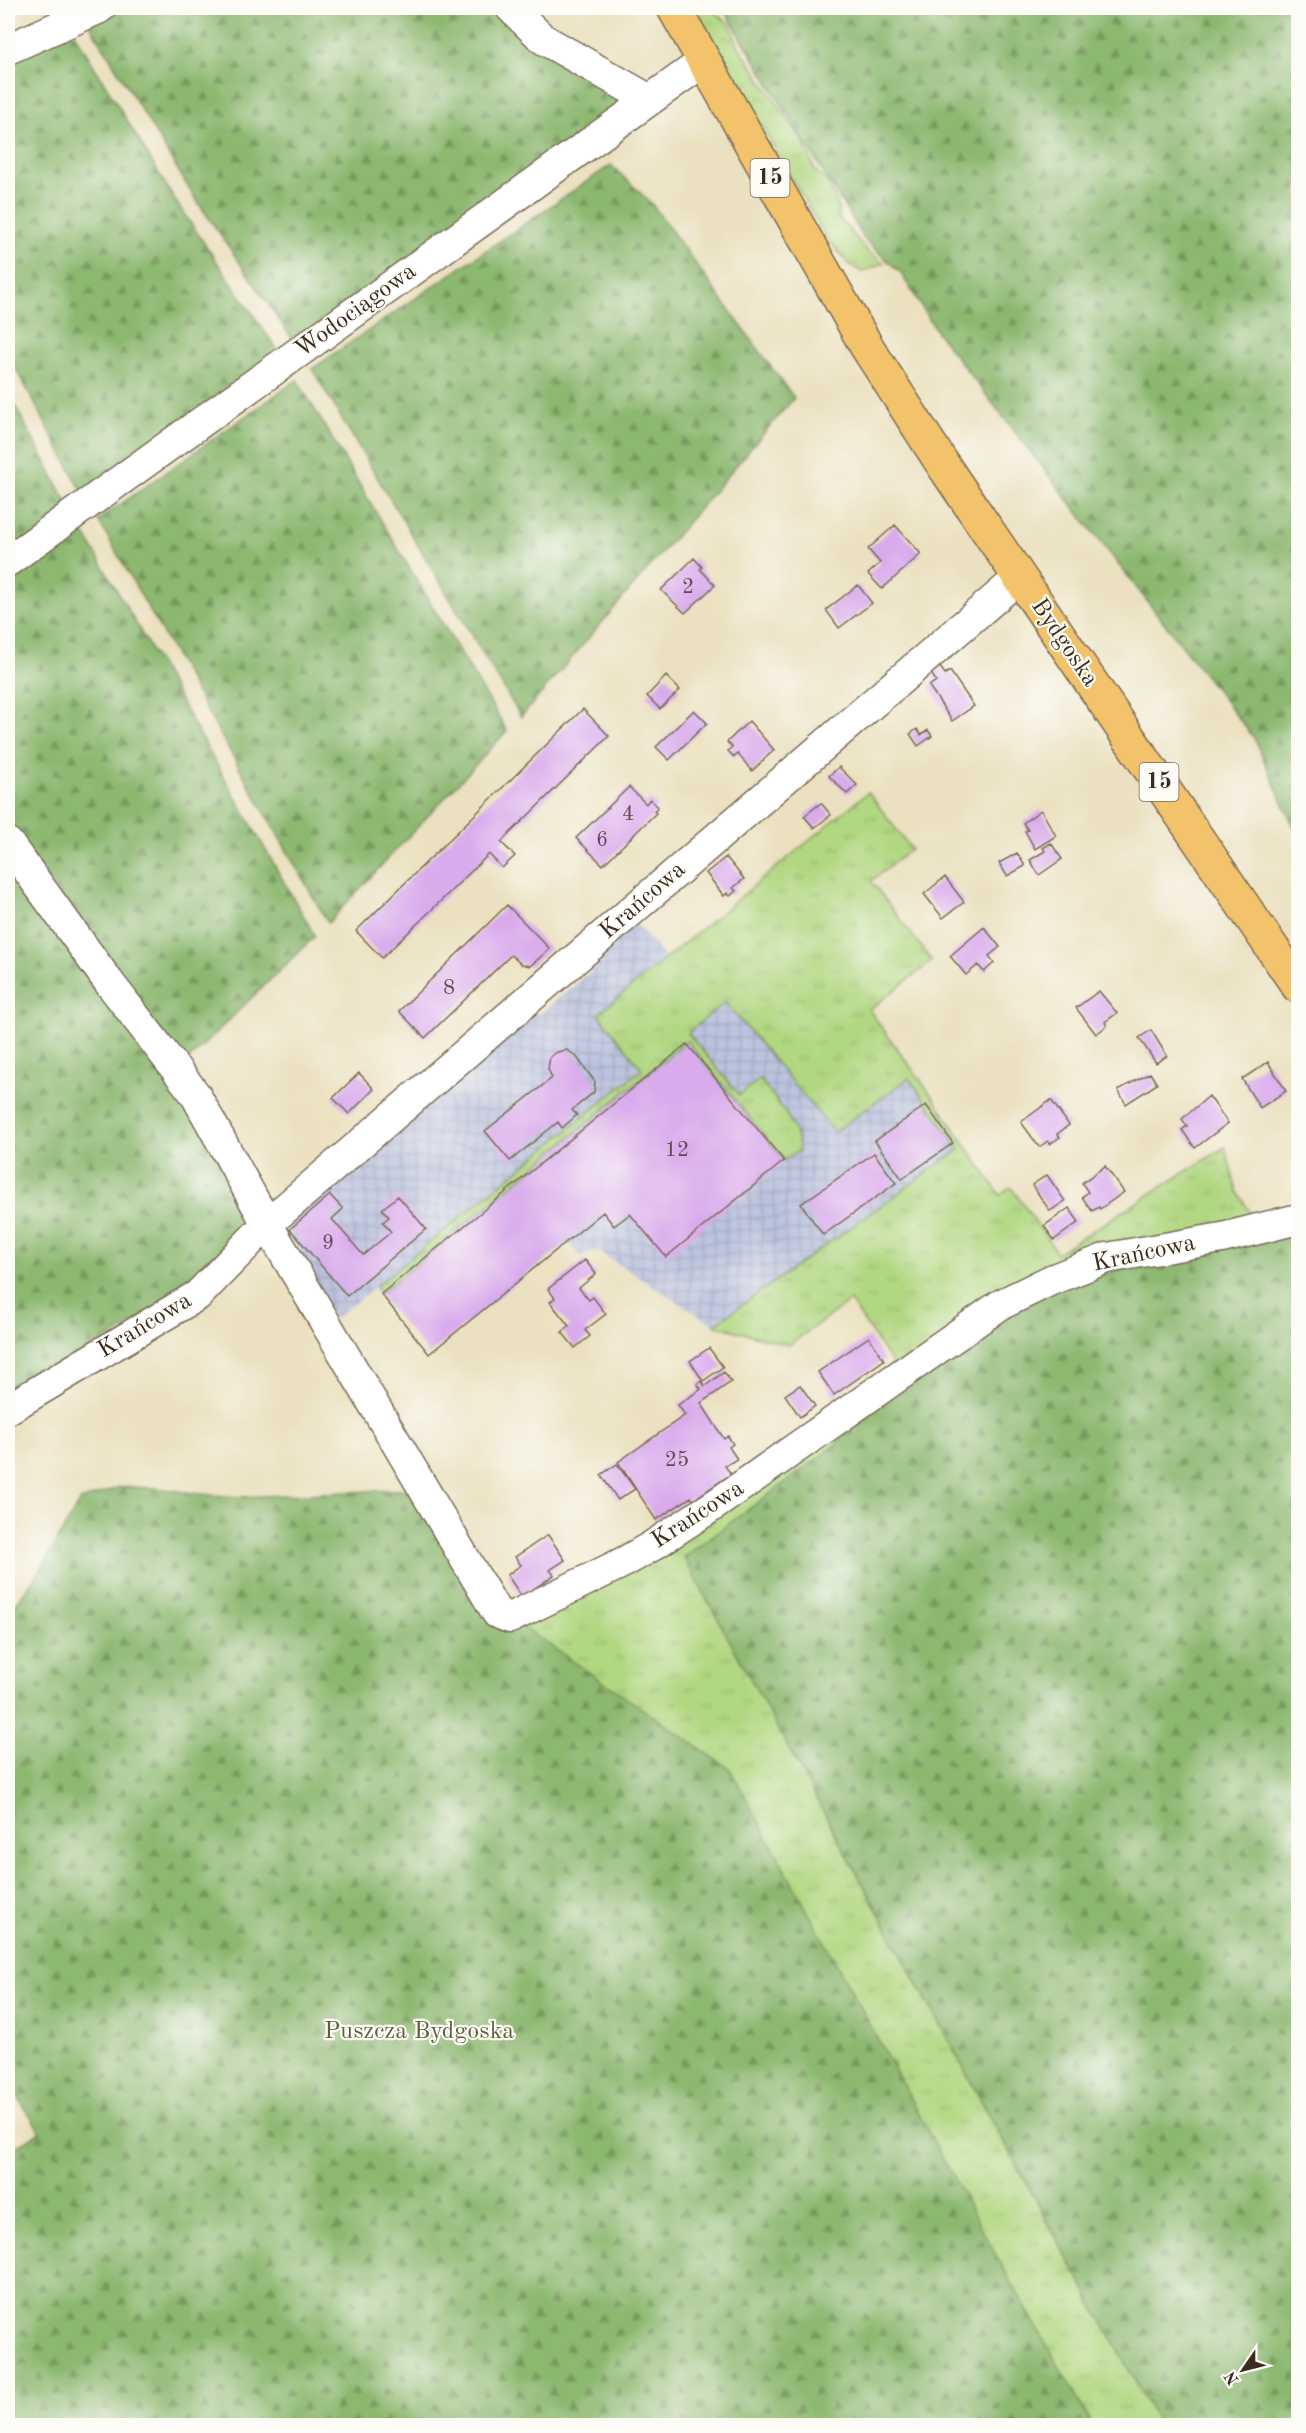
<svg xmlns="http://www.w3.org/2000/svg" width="1306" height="2433" font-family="'Old Standard TT',serif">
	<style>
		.industrial { fill: url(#industrial-grid) }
		.grass { fill: url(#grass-tufts); stroke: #768050; stroke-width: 1.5 }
		.forest { fill: url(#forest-firs); stroke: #647146; stroke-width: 1.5 }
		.building { fill: #d9abec }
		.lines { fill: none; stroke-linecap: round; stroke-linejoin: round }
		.minor-casing { stroke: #796a57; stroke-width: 33 }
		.major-casing { stroke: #796a57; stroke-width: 36 }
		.minor { stroke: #fff; stroke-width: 30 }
		.major { stroke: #f2c36a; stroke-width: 33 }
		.labels { text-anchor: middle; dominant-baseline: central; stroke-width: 4.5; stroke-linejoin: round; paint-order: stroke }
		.number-label { font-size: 21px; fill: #624a52 }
		.shield { fill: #fdfcf7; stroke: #75695f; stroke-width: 1.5 }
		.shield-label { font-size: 22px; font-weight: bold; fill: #3b2a1e }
		.street-label { font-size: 24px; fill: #3b2a1e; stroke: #fdfcf7 }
		.park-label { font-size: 24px; fill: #5e5e3c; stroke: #fdfcf7 }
	</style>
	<defs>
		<pattern id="industrial-grid" width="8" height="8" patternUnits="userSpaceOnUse" patternTransform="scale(1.5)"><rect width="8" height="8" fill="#bcc3de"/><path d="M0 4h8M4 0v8" fill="none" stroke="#a2a8be"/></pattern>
		<pattern id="grass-tufts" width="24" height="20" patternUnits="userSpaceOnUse" patternTransform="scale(1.5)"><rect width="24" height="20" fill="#b1d781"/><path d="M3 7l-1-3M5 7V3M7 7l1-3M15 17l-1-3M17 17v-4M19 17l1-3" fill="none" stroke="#99b96f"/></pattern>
		<pattern id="forest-firs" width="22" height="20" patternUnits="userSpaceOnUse" patternTransform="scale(1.5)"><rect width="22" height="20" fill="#8cb86f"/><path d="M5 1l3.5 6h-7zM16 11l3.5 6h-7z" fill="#74965b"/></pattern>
	</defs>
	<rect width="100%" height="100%" fill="#fdfcf7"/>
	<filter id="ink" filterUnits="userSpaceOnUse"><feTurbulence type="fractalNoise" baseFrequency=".0167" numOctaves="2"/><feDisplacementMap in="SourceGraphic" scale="12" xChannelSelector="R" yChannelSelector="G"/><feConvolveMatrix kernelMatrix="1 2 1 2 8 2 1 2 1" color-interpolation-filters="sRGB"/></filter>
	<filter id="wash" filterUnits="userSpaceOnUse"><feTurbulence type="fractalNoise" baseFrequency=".008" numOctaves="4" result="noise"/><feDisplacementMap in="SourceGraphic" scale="24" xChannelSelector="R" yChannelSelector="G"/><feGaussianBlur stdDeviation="1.35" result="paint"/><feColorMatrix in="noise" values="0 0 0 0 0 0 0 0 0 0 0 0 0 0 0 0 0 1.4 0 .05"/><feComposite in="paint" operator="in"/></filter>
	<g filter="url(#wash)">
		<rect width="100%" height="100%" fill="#ebe1c0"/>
		<!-- industrial -->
		<path class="industrial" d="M867 885 932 961 869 1010 965 1144 960 1149 714 1325 601 1253 594 1251 580 1256 568 1242 428 1353 374 1288 334 1319 284 1224 522 1013 540 1014 596 967 606 942 632 919 665 958 598 1014Z"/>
		<!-- grass -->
		<path class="grass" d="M694 8H711L730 25 739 47 803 141 815 170 827 181 837 203 839 218 868 252 884 263 862 272 849 264 826 238Z
			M868 792 911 849 871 881 932 961 869 1010 932 1096 1000 1195 1011 1187 1057 1253 1225 1147 1237 1191 1261 1229 925 1358 832 1448 684 1557 1159 2425H1092L998 2259 510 1618 900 1375 850 1301 789 1345 714 1325 960 1149 909 1078 834 1132 725 1002 688 1033 739 1095 760 1079C774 1096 800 1128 799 1151L784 1160 687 1041 381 1293 376 1286 642 1069 598 1014Z"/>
		<!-- forest -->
		<path class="forest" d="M113 8H503L628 97 302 353 193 195 87 20Z
			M723 8H1298V836L1254 738 937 332 901 273 865 240Z
			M71 28 178 205 287 364 89 504 8 354V57Z
			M611 165 651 203 794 398 521 717 312 369Z
			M297 380 507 731 328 923 98 520Z
			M8 393 74 515 8 562Z
			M83 531 315 936 184 1064 116 976 8 822V585Z
			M8 854 188 1100 256 1231 193 1288 8 1398Z
			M1261 1229 1298 1239V2425H1159L684 1557 832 1448 925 1358 1000 1305Z
			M120 1487 157 1488 201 1494 240 1497 413 1489 510 1618 730 1769 998 2259 1092 2425H8V2152L40 2132 8 2081V1615L42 1567 80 1501Z"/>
		<g id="blocks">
			<!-- building -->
			<path class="building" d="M895 525 921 554 882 589 868 574 880 563 868 549Z
				M694 558 702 567 700 569 715 585 685 613 661 590Z
				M858 585 872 603 839 628 826 610Z
				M940 667 945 674 950 671 974 706 952 721 929 686 936 681 931 673Z
				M666 676 680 690 660 709 647 696Z
				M583 709 609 736 501 842 515 856 502 868 489 854 382 958 356 931Z
				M694 710 707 723 669 760 656 747Z
				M749 721 774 750 752 771 738 754 734 757 728 751 732 747 727 742Z
				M917 729 921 735 928 730 932 736 918 746 910 734Z
				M839 767 857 785 847 794 829 776Z
				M629 787 646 804 650 799 658 807 654 811 656 813 603 865 576 838Z
				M821 803 831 815 814 828 804 816Z
				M1041 810 1056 836 1035 849 1025 831 1028 830 1023 823Z
				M1051 843 1062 859 1039 875 1030 860 1045 851 1043 848Z
				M1017 853 1025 866 1007 876 999 863Z
				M726 857 744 879 733 888 736 891 730 896 727 893 724 896 706 873Z
				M945 877 964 902 943 918 924 894Z
				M507 905 550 949 530 966 521 964 511 955 425 1038 399 1011Z
				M984 927 1000 947 989 956 994 963 984 972 978 965 966 975 950 956Z
				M1099 991 1117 1013 1105 1022 1107 1026 1096 1034 1076 1008Z
				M1151 1030 1167 1056 1156 1063 1139 1038Z
				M687 1044 784 1161 666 1257 630 1214 614 1226 603 1212 429 1354 381 1294Z
				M567 1050 576 1056 595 1082 594 1092 572 1110 577 1115 562 1128 558 1122 510 1161 485 1131 552 1078 548 1069 550 1057 557 1052Z
				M1268 1062 1286 1091 1260 1108 1242 1079Z
				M359 1073 374 1089 349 1114 333 1098Z
				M1150 1073 1157 1084 1126 1104 1118 1090Z
				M1209 1096 1228 1123 1195 1148 1182 1130 1187 1126 1182 1119Z
				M1051 1100 1069 1125 1057 1134 1060 1137 1050 1144 1048 1141 1039 1147 1021 1122Z
				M926 1105 953 1143 902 1179 875 1141Z
				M874 1153 896 1183 823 1235 801 1204Z
				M1105 1166 1124 1192 1100 1209 1099 1207 1092 1211 1082 1197 1088 1192 1082 1183Z
				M1047 1175 1065 1201 1050 1211 1032 1185Z
				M330 1195 343 1209 332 1219 363 1255 391 1232 383 1222 389 1217 382 1209 398 1196 426 1229 347 1296 290 1229Z
				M1069 1208 1079 1222 1054 1240 1044 1226Z
				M585 1260 596 1274 579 1288 589 1300 593 1297 606 1314 585 1330 590 1336 575 1348 562 1332 569 1326 550 1302 555 1298 548 1289Z
				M869 1337 884 1360 834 1395 818 1372Z
				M709 1348 723 1367 703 1381 690 1361Z
				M724 1372 731 1382 701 1403 724 1439 728 1436 733 1444 729 1447 737 1459 725 1466 731 1474 693 1500 691 1497 656 1520 618 1462 685 1415 678 1405 701 1389 697 1384 701 1381 705 1386Z
				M800 1385 815 1406 800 1417 785 1395Z
				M617 1464 635 1489 618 1500 601 1475Z
				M548 1535 565 1560 550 1570 554 1575 522 1597 507 1575 521 1565 515 1557Z"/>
		</g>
	</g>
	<g filter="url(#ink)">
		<use href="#blocks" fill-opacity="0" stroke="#796a57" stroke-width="1.5"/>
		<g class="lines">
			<!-- minor casing -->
			<g class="minor-casing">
				<path id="minor" d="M511 8 543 39 650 100
					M8 49 100 8
					M8 561 704 61
					M8 843 108 981 195 1094 267 1224 497 1613 510 1618 626 1561 652 1546 716 1504 1000 1305 1051 1280 1107 1258 1222 1238 1298 1219
					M8 1409 198 1295 267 1224 1020 577"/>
			</g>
			<!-- major casing -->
			<g class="major-casing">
				<path id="major" d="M674 8 867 347 945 468 1298 986"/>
			</g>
			<!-- minor -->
			<use href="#minor" class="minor"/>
			<!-- major -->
			<use href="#major" class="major"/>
		</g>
	</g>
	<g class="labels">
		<!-- number labels -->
		<g class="number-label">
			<text x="688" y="587">2</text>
			<text x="628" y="814">4</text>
			<text x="602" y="840">6</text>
			<text x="449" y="988">8</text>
			<text x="677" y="1150">12</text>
			<text x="328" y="1243">9</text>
			<text x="677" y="1460">25</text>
		</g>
		<!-- shield labels -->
		<g class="shield">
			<rect x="750.5" y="159" width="39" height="38" rx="4.5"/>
			<rect x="1139.5" y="763" width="39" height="38" rx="4.5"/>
		</g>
		<g class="shield-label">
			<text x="770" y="178">15</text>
			<text x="1159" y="782">15</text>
		</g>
		<!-- street labels -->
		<g class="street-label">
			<text transform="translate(356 311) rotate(-36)">Wodociągowa</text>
			<text transform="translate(1064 643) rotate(56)">Bydgoska</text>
			<text transform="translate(643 901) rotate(-41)">Krańcowa</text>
			<text transform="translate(1144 1254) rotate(-12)">Krańcowa</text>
			<text transform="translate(145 1326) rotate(-31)">Krańcowa</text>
			<text transform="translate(698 1515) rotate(-33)">Krańcowa</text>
		</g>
		<!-- park labels -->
		<g class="park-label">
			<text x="419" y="2032">Puszcza Bydgoska</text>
		</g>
	</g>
	<!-- margin -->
	<rect width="1306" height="2433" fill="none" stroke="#fdfcf7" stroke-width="30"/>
	<!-- north arrow -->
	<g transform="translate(1243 2370) rotate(235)" stroke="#fdfcf7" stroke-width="4.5" paint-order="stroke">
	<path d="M0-4.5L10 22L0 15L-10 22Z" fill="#3b2a1e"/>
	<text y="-9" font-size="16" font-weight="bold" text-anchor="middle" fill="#3b2a1e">N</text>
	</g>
</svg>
